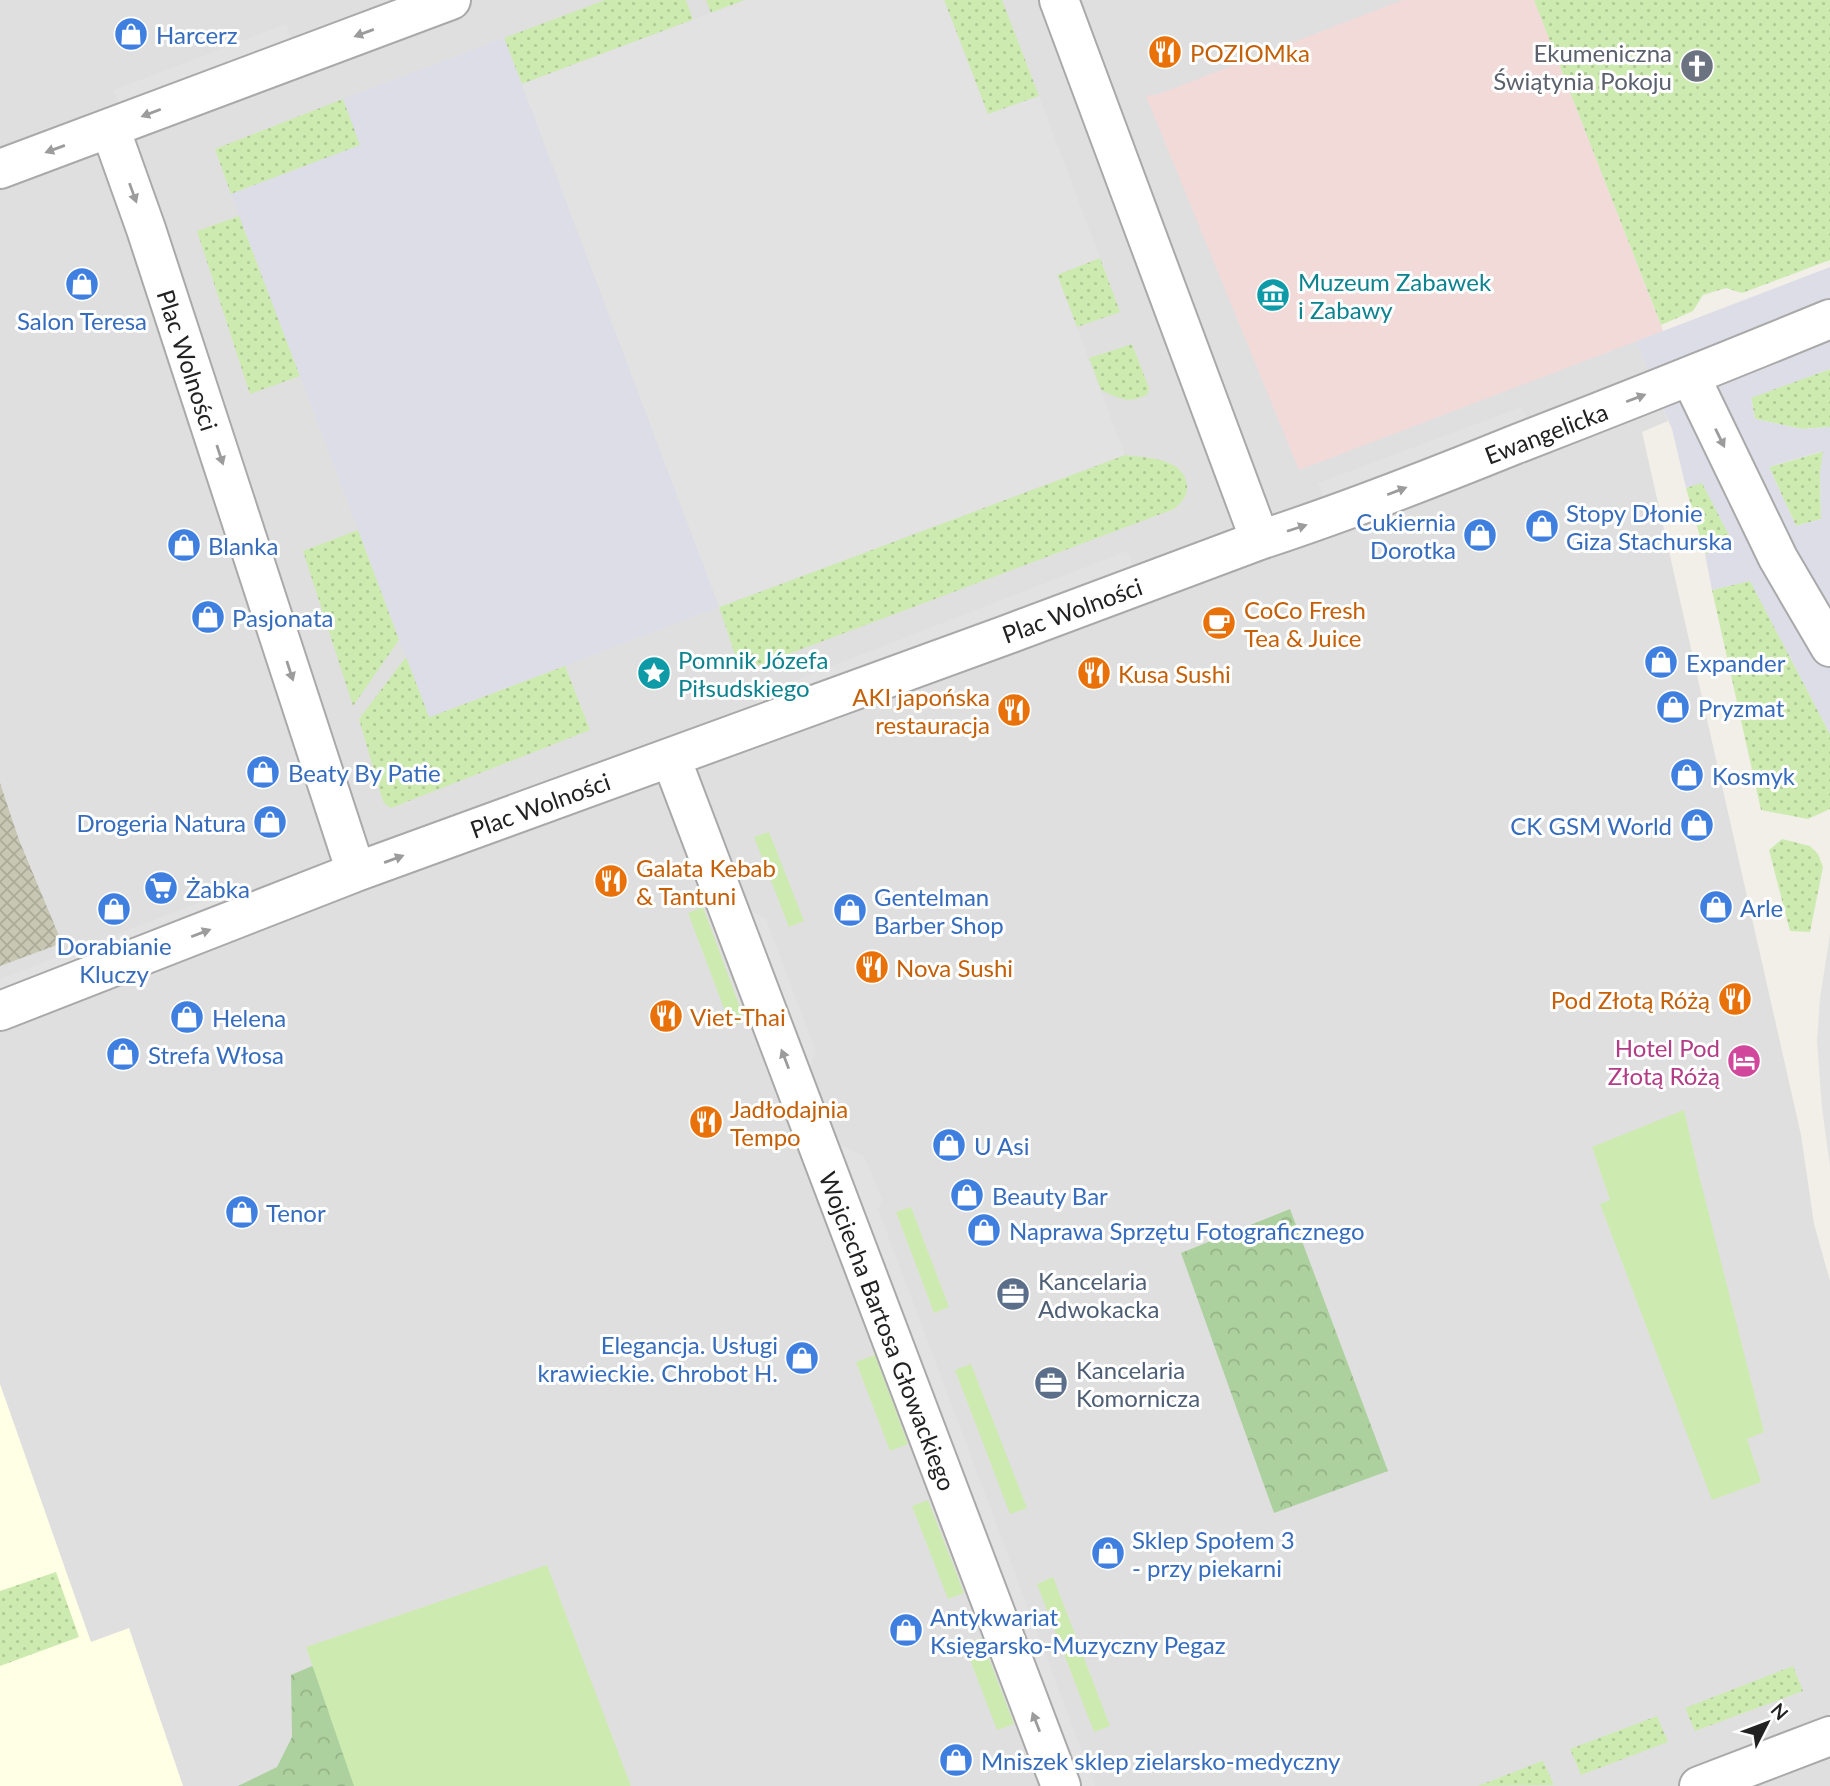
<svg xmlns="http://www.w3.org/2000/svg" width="1830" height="1786" font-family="Lato,sans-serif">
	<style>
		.residential { fill: #e0dfdf }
		.commercial { fill: #f2dad9 }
		.education { fill: #ffffe5 }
		.construction { fill: url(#construction-cross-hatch) }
		.grass { fill: url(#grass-dots) }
		.forest { fill: url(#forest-crowns) }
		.garden { fill: #cdebb0 }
		.parking { fill: #e2e2e2 }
		.plaza { fill: #dddde8; fill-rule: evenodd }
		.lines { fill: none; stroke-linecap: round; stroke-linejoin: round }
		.minor-casing { stroke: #a9a9a9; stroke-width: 42 }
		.minor { stroke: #fff; stroke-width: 38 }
		.oneway { fill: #9c9c9c }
		.labels { text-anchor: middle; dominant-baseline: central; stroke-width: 6; stroke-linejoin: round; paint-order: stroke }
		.shop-label { font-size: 24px; fill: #366cbe; stroke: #fff; text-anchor: start }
		.food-label { font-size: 24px; fill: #c56008; stroke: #fff; text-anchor: start }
		.worship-label { font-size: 24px; fill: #5b616d; stroke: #fff; text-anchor: end }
		.culture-label { font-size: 24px; fill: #0d838f; stroke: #fff; text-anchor: start }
		.street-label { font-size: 24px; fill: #222; stroke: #fff }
		.hotel-label { font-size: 24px; fill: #b23c85; stroke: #fff; text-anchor: end }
		.service-label { font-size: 24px; fill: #4e5e75; stroke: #fff; text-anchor: start }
	</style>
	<defs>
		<pattern id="construction-cross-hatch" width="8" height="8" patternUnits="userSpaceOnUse" patternTransform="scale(1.75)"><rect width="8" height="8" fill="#c7c7b4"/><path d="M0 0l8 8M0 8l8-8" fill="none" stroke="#abab9a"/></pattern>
		<pattern id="grass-dots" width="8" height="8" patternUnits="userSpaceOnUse" patternTransform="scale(1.75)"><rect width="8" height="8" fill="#cdebb0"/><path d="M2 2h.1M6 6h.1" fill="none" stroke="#b0c997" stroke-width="1.8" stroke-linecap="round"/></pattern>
		<pattern id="forest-crowns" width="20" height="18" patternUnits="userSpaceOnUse" patternTransform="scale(1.75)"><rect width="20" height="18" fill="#add19e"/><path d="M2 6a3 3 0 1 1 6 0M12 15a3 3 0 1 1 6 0" fill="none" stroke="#95b388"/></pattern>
	</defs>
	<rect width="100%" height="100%" fill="#f2efe9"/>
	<!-- residential -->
	<path class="residential" d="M0 0H1534L1663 331 1637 341 1668 421 1642 432 1801 1135 1814 1224 1830 1281V1786H0Z"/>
	<!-- commercial -->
	<path class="commercial" d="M1403 0H1534L1663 331 1299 470 1146 96 1159 94Z"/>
	<!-- education -->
	<path class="education" d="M0 1384 91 1642 129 1628 183 1786H0Z"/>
	<!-- construction -->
	<path class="construction" d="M0 783 19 840 62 943 0 966Z"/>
	<!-- grass -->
	<path class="grass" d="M605 0H686L693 20 522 84 504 38Z
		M706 0H745L711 13Z
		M944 0H1002L1039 96 988 115Z
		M1534 0H1830V260L1742 293 1726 288 1703 295 1693 311 1661 325Z
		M343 99 361 145 231 194 215 149Z
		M239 216 300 376 250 394 197 231Z
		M1100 258 1120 312 1077 327 1057 274Z
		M1132 344 1149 388 1148 394C1130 405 1118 398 1101 390L1089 358Z
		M1830 369V427L1802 429 1755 419 1751 397Z
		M1824 451 1820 474 1821 519 1796 526 1769 467Z
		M1125 455C1147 458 1183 457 1187 485 1188 496 1182 502 1174 509L741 672 719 607Z
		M1702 482 1735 546 1705 554 1686 488Z
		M358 530 399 640 353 706 303 551Z
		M1750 580 1830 734V809L1808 819 1761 810 1712 590Z
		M406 657 430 717 565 666 590 730 391 808 384 803 382 798 359 719Z
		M1782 839 1810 846 1818 854 1823 867 1810 932 1790 931 1769 850Z
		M56 1572 79 1637 0 1666V1591Z
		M1793 1666 1803 1691 1695 1731 1685 1708Z
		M1657 1716 1668 1742 1581 1775 1570 1749Z
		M1543 1761 1554 1785 1478 1786 1542 1761Z"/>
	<!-- forest -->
	<path class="forest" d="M1290 1209 1388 1471 1274 1513 1181 1253Z
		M312 1666 343 1702 366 1786H238L277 1767 292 1737 291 1675Z"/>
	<!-- garden -->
	<path class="garden" d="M769 832 804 921 789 927 754 837Z
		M703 907 745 1021 731 1027 688 913Z
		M1684 1110 1698 1171 1764 1432 1747 1439 1761 1482 1712 1500 1600 1204 1610 1200 1592 1147Z
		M911 1207 949 1307 934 1313 896 1212Z
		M875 1355 908 1444 890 1451 856 1362Z
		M971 1364 1027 1508 1010 1514 955 1370Z
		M928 1500 964 1593 948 1599 912 1506Z
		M547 1565 631 1786H354L306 1647Z
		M1053 1577 1110 1726 1094 1732 1037 1584Z
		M981 1638 1014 1724 997 1730 964 1644Z"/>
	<!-- parking -->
	<path class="parking" d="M745 0H944L988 114 1039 96 1100 258 1057 275 1125 455 719 607 522 84Z
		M286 24 291 39 119 105 114 90Z
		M1522 407 1530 425 1325 501 1318 483Z
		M1127 551 1134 570 761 715 755 696Z
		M248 884 256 903 0 1001V979Z
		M742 906 766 919 816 1052 806 1077Z
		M1830 934V1166L1822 1108 1817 1041 1820 998Z
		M831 1141 864 1156 882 1200 878 1209 1095 1786H1075Z"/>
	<!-- plaza -->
	<path class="plaza" d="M504 38 719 607 429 717 231 194 360 145 343 99Z
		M1830 267V369L1751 398 1755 419 1802 429 1830 427V734L1750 581 1712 590 1705 554 1734 545 1702 483 1686 488 1672 429 1655 390 1637 341ZM1823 451 1820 473 1821 519 1796 526 1769 467Z"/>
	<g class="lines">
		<!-- minor casing -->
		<g class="minor-casing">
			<path id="minor" d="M110 128 146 229 356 872 1006 635 1260 540 1059 0
				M0 169 451 0
				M1690 376 1778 558 1830 647
				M1260 540C1346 512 1430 479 1514 445 1620 404 1725 362 1830 319
				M671 758 1061 1786
				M0 1011 356 872
				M1699 1786 1830 1736"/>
		</g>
		<!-- minor -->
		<use href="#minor" class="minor"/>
	</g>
	<!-- one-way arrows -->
	<defs><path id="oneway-solid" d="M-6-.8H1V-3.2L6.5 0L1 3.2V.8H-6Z" transform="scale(1.75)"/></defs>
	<g class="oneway">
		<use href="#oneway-solid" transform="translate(364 33) rotate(160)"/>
		<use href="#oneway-solid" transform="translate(151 113) rotate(159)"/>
		<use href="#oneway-solid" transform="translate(55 149) rotate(160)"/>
		<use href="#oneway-solid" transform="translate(133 193) rotate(70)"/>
		<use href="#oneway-solid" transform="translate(1636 398) rotate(-21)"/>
		<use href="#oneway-solid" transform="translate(1720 438) rotate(64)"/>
		<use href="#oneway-solid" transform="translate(220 455) rotate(72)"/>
		<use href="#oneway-solid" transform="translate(1397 491) rotate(-21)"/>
		<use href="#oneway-solid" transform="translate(1297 528) rotate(-18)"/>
		<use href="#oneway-solid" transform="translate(290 671) rotate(72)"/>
		<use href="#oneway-solid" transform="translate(394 859) rotate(-20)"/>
		<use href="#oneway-solid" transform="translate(201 933) rotate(-21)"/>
		<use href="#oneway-solid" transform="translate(785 1059) rotate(-111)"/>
		<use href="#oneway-solid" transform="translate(1036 1722) rotate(-111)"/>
	</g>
	<!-- icons -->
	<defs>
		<g id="shop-disc" transform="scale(1.75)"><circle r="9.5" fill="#3f7fe0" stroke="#fff"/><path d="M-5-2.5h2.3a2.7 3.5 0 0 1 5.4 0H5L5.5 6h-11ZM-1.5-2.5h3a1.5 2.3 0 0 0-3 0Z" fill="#fff"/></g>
		<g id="restaurant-disc" transform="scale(1.75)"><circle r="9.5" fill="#e8710a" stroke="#fff"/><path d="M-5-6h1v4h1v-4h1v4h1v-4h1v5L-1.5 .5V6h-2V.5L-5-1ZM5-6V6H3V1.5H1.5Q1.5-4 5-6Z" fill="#fff"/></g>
		<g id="church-disc" transform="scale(1.75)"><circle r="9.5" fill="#6b7280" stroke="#fff"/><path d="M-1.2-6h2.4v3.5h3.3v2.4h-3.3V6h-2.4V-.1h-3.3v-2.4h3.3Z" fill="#fff"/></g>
		<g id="museum-disc" transform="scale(1.75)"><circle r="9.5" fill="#0f9aa8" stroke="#fff"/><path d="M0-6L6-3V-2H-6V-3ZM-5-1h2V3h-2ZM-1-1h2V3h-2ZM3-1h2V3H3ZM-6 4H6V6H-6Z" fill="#fff"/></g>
		<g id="cafe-disc" transform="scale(1.75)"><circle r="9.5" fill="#e8710a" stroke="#fff"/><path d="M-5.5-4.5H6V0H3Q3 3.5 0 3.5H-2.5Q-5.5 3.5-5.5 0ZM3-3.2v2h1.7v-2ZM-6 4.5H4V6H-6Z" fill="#fff"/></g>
		<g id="sight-disc" transform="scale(1.75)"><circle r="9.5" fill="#0f9aa8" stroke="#fff"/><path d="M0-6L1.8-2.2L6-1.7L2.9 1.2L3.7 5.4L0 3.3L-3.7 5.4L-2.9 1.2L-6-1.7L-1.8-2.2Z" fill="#fff"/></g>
		<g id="supermarket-disc" transform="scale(1.75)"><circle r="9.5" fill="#3f7fe0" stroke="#fff"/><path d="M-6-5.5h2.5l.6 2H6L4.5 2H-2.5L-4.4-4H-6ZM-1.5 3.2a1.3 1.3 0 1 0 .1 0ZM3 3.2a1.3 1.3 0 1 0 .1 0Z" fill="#fff"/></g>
		<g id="hotel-disc" transform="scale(1.75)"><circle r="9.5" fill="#d1479c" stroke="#fff"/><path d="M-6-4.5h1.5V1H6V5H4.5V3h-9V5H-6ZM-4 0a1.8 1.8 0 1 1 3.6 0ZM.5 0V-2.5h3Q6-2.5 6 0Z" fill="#fff"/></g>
		<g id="office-disc" transform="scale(1.75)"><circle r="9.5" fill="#5c6f8a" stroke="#fff"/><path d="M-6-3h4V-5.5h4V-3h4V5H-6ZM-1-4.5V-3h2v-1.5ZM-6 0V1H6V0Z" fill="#fff"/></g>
	</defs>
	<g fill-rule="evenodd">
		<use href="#shop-disc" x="131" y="34"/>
		<use href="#restaurant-disc" x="1165" y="52"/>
		<use href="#church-disc" x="1697" y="66"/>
		<use href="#shop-disc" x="82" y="284"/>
		<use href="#museum-disc" x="1273" y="295"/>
		<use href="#shop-disc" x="1542" y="526"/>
		<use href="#shop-disc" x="1480" y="535"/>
		<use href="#shop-disc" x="184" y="545"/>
		<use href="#shop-disc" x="208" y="617"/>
		<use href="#cafe-disc" x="1219" y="623"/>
		<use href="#shop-disc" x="1661" y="662"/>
		<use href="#sight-disc" x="654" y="673"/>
		<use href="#restaurant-disc" x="1094" y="673"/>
		<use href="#shop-disc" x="1673" y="707"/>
		<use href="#restaurant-disc" x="1014" y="710"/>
		<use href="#shop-disc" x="263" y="772"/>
		<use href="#shop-disc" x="1687" y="775"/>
		<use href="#shop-disc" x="270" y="822"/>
		<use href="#shop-disc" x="1697" y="825"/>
		<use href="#restaurant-disc" x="611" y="881"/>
		<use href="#supermarket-disc" x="161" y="888"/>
		<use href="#shop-disc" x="1716" y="907"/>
		<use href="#shop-disc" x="114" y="909"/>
		<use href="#shop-disc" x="850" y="910"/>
		<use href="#restaurant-disc" x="872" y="967"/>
		<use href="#restaurant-disc" x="1735" y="999"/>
		<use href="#restaurant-disc" x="666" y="1016"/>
		<use href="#shop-disc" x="187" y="1017"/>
		<use href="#shop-disc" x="123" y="1054"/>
		<use href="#hotel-disc" x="1744" y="1061"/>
		<use href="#restaurant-disc" x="706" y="1122"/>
		<use href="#shop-disc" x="949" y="1145"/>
		<use href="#shop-disc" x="967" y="1195"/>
		<use href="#shop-disc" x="242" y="1212"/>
		<use href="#shop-disc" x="984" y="1230"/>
		<use href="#office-disc" x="1013" y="1294"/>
		<use href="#shop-disc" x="802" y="1358"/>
		<use href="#office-disc" x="1051" y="1383"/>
		<use href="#shop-disc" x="1108" y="1553"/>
		<use href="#shop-disc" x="906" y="1630"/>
		<use href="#shop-disc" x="956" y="1760"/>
	</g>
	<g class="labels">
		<!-- shop labels -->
		<g class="shop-label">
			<text x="156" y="34">Harcerz</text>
			<text x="82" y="320" text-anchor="middle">Salon Teresa</text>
			<text x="1566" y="512">Stopy Dłonie<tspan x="1566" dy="28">Giza Stachurska</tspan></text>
			<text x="1456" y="521" text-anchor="end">Cukiernia<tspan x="1456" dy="28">Dorotka</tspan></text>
			<text x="208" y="545">Blanka</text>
			<text x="232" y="617">Pasjonata</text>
			<text x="1686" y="662">Expander</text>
			<text x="1698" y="707">Pryzmat</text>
			<text x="288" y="772">Beaty By Patie</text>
			<text x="1712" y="775">Kosmyk</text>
			<text x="246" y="822" text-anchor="end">Drogeria Natura</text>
			<text x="1672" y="825" text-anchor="end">CK GSM World</text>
			<text x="186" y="888">Żabka</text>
			<text x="874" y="896">Gentelman<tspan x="874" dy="28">Barber Shop</tspan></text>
			<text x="1740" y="907">Arle</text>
			<text x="114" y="945" text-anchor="middle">Dorabianie<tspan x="114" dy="28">Kluczy</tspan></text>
			<text x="212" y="1017">Helena</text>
			<text x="148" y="1054">Strefa Włosa</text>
			<text x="974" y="1145">U Asi</text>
			<text x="992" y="1195">Beauty Bar</text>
			<text x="266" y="1212">Tenor</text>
			<text x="1009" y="1230">Naprawa Sprzętu Fotograficznego</text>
			<text x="778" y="1344" text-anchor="end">Elegancja. Usługi<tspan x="778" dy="28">krawieckie. Chrobot H.</tspan></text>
			<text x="1132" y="1539">Sklep Społem 3<tspan x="1132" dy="28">- przy piekarni</tspan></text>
			<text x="930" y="1616">Antykwariat<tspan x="930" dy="28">Księgarsko-Muzyczny Pegaz</tspan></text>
			<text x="981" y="1760">Mniszek sklep zielarsko-medyczny</text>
		</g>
		<!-- food labels -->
		<g class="food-label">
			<text x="1190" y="52">POZIOMka</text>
			<text x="1244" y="609">CoCo Fresh<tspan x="1244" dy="28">Tea &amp; Juice</tspan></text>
			<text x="1118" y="673">Kusa Sushi</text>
			<text x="990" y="696" text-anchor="end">AKI japońska<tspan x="990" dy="28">restauracja</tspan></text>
			<text x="636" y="867">Galata Kebab<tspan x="636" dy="28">&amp; Tantuni</tspan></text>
			<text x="896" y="967">Nova Sushi</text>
			<text x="1710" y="999" text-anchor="end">Pod Złotą Różą</text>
			<text x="690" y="1016">Viet-Thai</text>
			<text x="730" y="1108">Jadłodajnia<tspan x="730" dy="28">Tempo</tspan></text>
		</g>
		<!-- worship labels -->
		<g class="worship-label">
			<text x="1672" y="52">Ekumeniczna<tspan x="1672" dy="28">Świątynia Pokoju</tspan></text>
		</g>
		<!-- culture labels -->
		<g class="culture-label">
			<text x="1298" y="281">Muzeum Zabawek<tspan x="1298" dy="28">i Zabawy</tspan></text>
			<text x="678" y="659">Pomnik Józefa<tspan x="678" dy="28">Piłsudskiego</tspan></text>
		</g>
		<!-- street labels -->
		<g class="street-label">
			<text transform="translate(188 360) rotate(72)">Plac Wolności</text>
			<text transform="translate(1546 433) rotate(-21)">Ewangelicka</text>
			<text transform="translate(1072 610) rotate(-20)">Plac Wolności</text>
			<text transform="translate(540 805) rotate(-20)">Plac Wolności</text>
			<text transform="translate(888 1331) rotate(69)">Wojciecha Bartosa Głowackiego</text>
		</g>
		<!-- hotel labels -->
		<g class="hotel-label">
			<text x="1720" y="1047">Hotel Pod<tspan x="1720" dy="28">Złotą Różą</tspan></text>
		</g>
		<!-- service labels -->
		<g class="service-label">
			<text x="1038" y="1280">Kancelaria<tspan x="1038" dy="28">Adwokacka</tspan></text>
			<text x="1076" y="1369">Kancelaria<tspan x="1076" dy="28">Komornicza</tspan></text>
		</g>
	</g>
	<!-- north arrow -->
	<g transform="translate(1767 1723) rotate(48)" stroke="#ffffff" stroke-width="5" paint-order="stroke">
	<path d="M0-5L12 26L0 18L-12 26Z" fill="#222222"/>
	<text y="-10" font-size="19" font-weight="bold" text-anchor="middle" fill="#222222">N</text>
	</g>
</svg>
